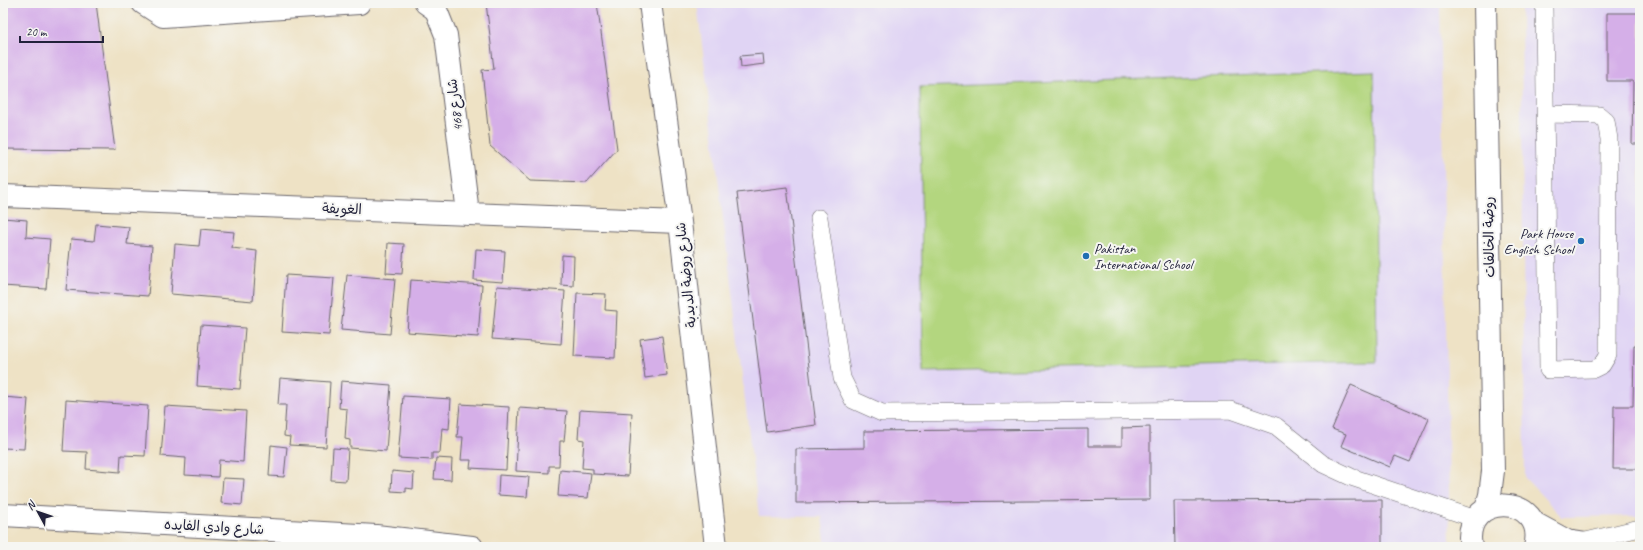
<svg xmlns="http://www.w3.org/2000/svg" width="1643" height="550" font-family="Caveat,'Playpen Sans Arabic',sans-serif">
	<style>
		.built { fill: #e0d4f4 }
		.green { fill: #b3d67f; stroke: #6a7c5d }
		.building { fill: #d5afe8 }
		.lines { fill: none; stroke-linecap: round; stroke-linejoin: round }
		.lane-casing { stroke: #69656b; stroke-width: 18 }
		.street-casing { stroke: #69656b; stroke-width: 24 }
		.lane { stroke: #fff; stroke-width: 17 }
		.street { stroke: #fff; stroke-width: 22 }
		.poi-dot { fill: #1f6fb2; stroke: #f6f6f2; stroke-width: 1.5 }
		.labels { text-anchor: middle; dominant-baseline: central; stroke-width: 4; stroke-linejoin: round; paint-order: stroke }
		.street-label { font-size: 14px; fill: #22223b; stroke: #f6f6f2 }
		.poi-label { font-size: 14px; fill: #22223b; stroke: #f6f6f2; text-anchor: end }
	</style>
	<rect width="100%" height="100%" fill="#f6f6f2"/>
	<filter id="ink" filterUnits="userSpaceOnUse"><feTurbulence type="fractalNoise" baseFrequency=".025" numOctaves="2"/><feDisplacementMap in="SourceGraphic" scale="8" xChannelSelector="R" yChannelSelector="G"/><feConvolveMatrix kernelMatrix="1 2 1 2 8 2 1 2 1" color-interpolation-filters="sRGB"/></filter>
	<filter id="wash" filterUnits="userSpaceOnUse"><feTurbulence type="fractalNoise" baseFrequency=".012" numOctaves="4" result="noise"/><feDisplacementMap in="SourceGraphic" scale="16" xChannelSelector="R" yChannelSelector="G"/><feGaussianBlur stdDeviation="0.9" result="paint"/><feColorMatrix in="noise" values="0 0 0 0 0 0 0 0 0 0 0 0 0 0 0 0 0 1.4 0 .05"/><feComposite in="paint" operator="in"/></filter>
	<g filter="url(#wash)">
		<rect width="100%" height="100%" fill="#eee2c5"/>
		<!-- built -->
		<path class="built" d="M697 3H1440L1450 547H826L822 517 759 516Z
			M1521 3H1640V516L1562 517 1525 478Z"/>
		<!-- green -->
		<path class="green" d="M1374 71 1377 362 923 372 920 87Z"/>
		<g id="blocks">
			<!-- building -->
			<path class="building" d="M22 3H96L115 150 3 149V5Z
				M486 3H597L617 149 587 183 530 181 490 146 482 70 494 69Z
				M1607 13H1640V144H1632L1633 81H1607Z
				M763 54 764 64 741 67 740 56Z
				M787 187 816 425 767 432 737 193Z
				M3 218 27 220 26 237 50 239 46 289 3 286Z
				M96 224 129 227 127 244 152 246 148 296 66 290 71 239 94 241Z
				M201 229 234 232 232 248 257 251 253 301 171 294 175 244 199 246Z
				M388 243 404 244 402 274 386 273Z
				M476 249 505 251 503 282 474 280Z
				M562 255 574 256 573 286 561 285Z
				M286 275 334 278 329 335 282 332Z
				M347 275 395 279 390 334 341 330Z
				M411 280 482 285 478 337 407 332Z
				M497 286 565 291 561 344 492 339Z
				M577 293 606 294 605 310 617 311 615 358 574 356Z
				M201 325 245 328 240 389 197 386Z
				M662 336 667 375 645 378 640 339Z
				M1634 345H1640V469H1613L1614 406H1633Z
				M280 378 330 382 326 447 289 445 290 437 284 436 286 405H278Z
				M341 381 391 385 386 451 350 448V440L345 439 347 409 339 408Z
				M1351 385 1429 419 1410 462 1395 456 1390 467 1341 446 1346 434 1332 429Z
				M403 396 451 399 449 429 442 428 440 453H432V460L398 458Z
				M3 397 28 399 24 449 3 448Z
				M66 400 148 406 145 456 121 455 120 472 86 469 87 452 63 451Z
				M460 404 509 407 506 470 470 468 471 460H461L463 437H457Z
				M165 406 246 411 243 462 219 460 218 477 185 475 186 458 161 456Z
				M519 408 567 411 564 441H560L559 466H549V473L516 471Z
				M580 410 632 413 628 476 593 474V469L582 468 584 440 578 439Z
				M1150 427V500L796 503V449L864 448V431L1088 429V446H1122V428Z
				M271 445 287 447 284 477 269 476Z
				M333 448 348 449 346 481 331 480Z
				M436 458 452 459 451 480 434 479Z
				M560 470 591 473 588 498 558 496Z
				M392 471 414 473 413 489 406 488V492L391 491Z
				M499 475 529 477 527 497 498 495Z
				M223 478 244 479 242 505 221 503Z
				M1382 500V547H1175L1174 501Z"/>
		</g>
	</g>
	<g filter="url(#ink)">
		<use href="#blocks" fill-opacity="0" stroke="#69656b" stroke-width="1"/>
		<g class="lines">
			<!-- lane casing -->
			<g class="lane-casing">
				<path id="lane" d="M1542 3 1544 5 1548 370 1594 369 1602 365 1608 355 1609 139 1606 121 1599 115 1547 114
					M819 218 842 378 853 400 882 413 1230 410 1276 426 1323 464 1351 477 1476 519
					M1586 541 1640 528"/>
			</g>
			<!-- street casing -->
			<g class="street-casing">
				<path id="street" d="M143 3 163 16 359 3
					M426 3 436 10 446 35 468 213
					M650 3 680 222 716 547
					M1485 3 1493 471 1490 495 1486 509
					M3 196 680 222
					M3 515 376 536 472 547
					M1534 523 1567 541 1606 547
					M1471 547C1460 490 1549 493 1535 547"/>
			</g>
			<!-- lane -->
			<use href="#lane" class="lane"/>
			<!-- street -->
			<use href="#street" class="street"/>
		</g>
	</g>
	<!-- markers -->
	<g class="poi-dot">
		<circle cx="1581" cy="241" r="4"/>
		<circle cx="1086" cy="256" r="4"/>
	</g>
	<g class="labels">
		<!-- street labels -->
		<g class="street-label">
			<text transform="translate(455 105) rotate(-97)">شارع 468</text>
			<text transform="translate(342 209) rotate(2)">الغويفة</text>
			<text transform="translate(1489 237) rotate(-91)">روضة الخالفات</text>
			<text transform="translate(686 275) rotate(-96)">شارع روضة الدبدبة</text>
			<text transform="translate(214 527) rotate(3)">شارع وادي الفايده</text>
		</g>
		<!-- poi labels -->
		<g class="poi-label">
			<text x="1573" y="233">Park House<tspan x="1573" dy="16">English School</tspan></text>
			<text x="1094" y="248" text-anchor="start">Pakistan<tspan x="1094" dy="16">International School</tspan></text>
		</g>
	</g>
	<!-- margin -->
	<rect width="1643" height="550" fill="none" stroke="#f6f6f2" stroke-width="16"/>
	<!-- north arrow -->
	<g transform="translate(38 512) rotate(310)" stroke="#f6f6f2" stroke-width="3" paint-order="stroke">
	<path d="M0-3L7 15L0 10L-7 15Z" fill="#22223b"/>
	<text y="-6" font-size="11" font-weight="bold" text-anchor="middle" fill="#22223b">N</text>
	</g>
	<!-- scale -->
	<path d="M20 36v6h83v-6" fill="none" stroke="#22223b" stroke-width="2"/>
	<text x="26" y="36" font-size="12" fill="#22223b" stroke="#f6f6f2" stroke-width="3" paint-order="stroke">20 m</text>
</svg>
